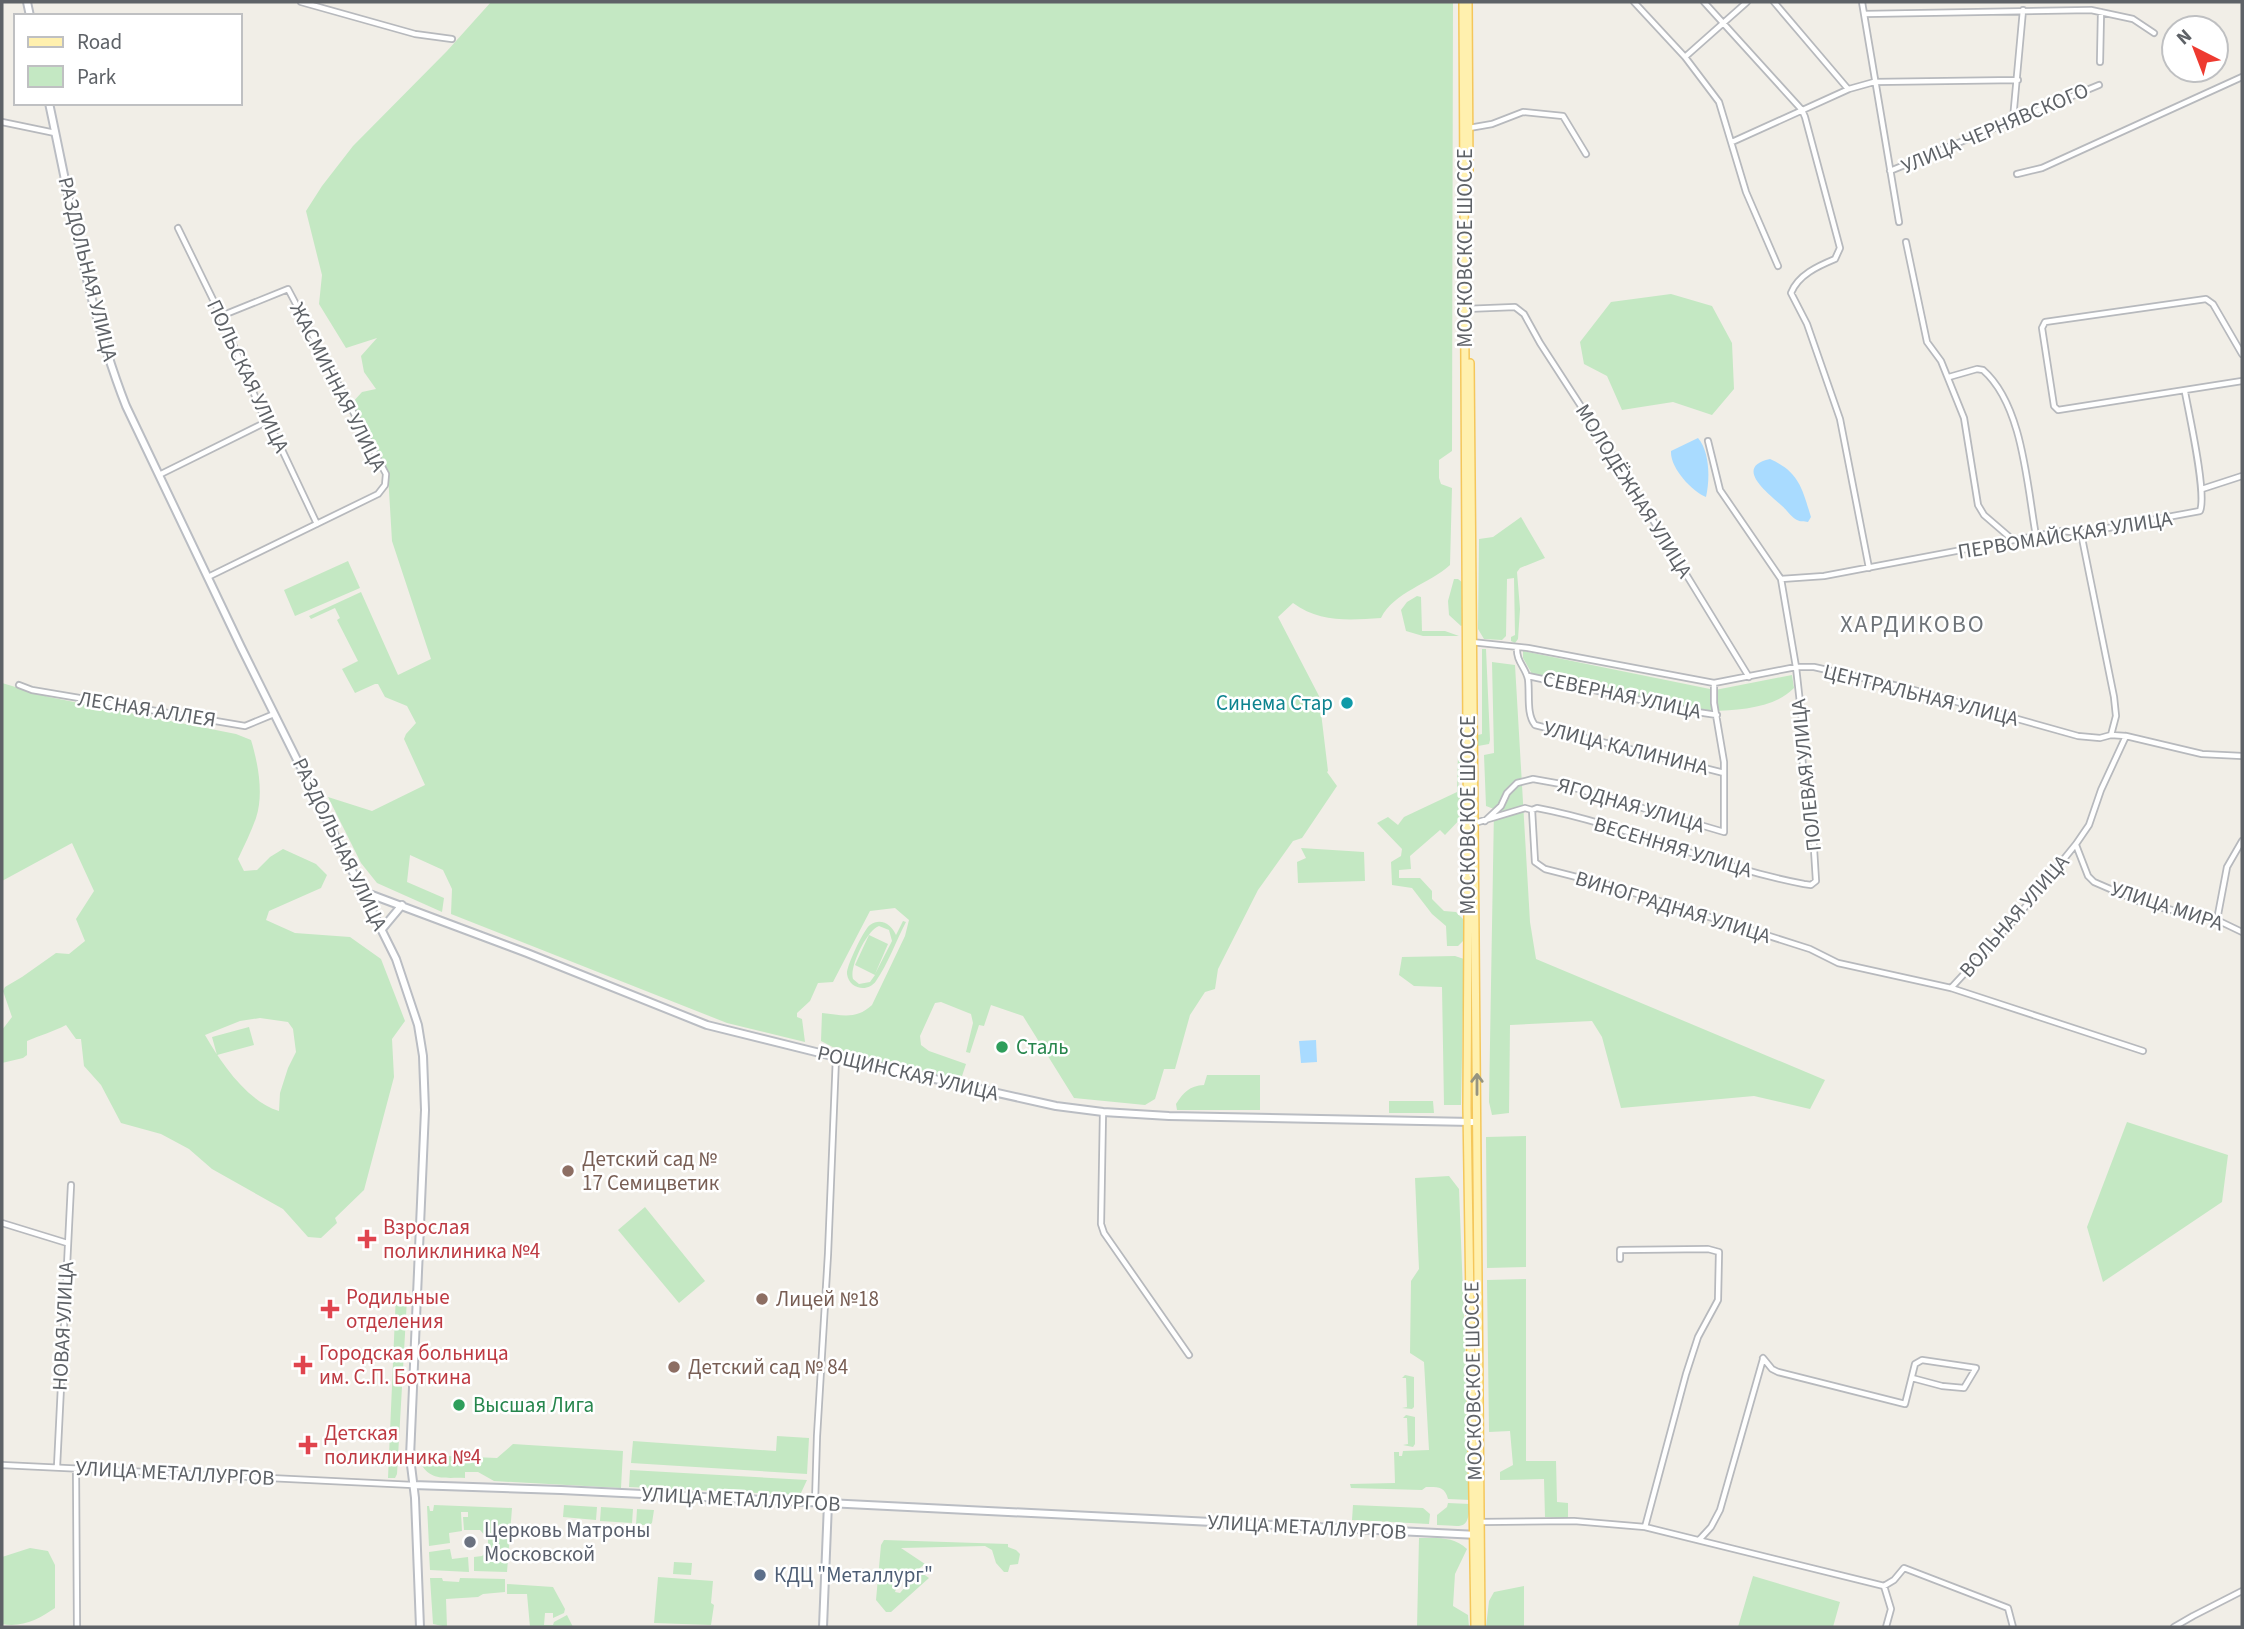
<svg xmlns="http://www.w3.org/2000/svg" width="2244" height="1629" font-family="'Source Sans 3',sans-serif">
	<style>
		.green { fill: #c4e8c3; fill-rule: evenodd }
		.water { fill: #a9dbff }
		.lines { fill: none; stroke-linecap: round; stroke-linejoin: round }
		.street-casing { stroke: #b7b9bd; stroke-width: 8 }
		.secondary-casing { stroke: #babdc3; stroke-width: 10 }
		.primary-casing { stroke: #f5c75b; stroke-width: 10 }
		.street { stroke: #fff; stroke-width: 4.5 }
		.secondary { stroke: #fff; stroke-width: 6 }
		.primary { stroke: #fff0ae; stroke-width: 7 }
		.oneway { stroke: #969480 }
		.culture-dot { fill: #0f9aa8; stroke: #fff; stroke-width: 2.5 }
		.leisure-dot { fill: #2e9e5b; stroke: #fff; stroke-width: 2.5 }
		.education-dot { fill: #8d6e63; stroke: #fff; stroke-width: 2.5 }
		.health-dot { fill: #e0444e; stroke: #fff; stroke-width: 2.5 }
		.worship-dot { fill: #6b7280; stroke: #fff; stroke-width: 2.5 }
		.service-dot { fill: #5c6f8a; stroke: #fff; stroke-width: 2.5 }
		.labels { text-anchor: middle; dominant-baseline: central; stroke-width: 5; stroke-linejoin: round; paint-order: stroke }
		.street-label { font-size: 21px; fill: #5e6267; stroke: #fff }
		.culture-label { font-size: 21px; fill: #0d838f; stroke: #fff; text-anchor: end }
		.leisure-label { font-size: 21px; fill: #27864d; stroke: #fff; text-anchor: start }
		.education-label { font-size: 21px; fill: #785e54; stroke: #fff; text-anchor: start }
		.health-label { font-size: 21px; fill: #be3a42; stroke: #fff; text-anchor: start }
		.worship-label { font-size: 21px; fill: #5b616d; stroke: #fff; text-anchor: start }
		.service-label { font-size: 21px; fill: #4e5e75; stroke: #fff; text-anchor: start }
		.quarter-label { font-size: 24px; letter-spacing: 2px; fill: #6f7479; stroke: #fff }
	</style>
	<rect width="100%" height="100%" fill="#f1eee7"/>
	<!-- green -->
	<path class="green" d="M491 2H1453L1452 451 1439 460V478L1441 484 1452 488 1450 565C1429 584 1394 592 1381 618 1350 620 1320 623 1293 603L1278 617 1319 696 1328 771 1327 772 1337 786 1302 838 1293 841 1258 890 1218 969 1215 989 1205 992 1190 1015 1175 1069H1164L1155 1099 1145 1105 1074 1098 1023 1016 991 1005 984 1026 979 1025 970 1053 966 1052 973 1023 971 1014 941 1002 935 1003 920 1036 921 1045 929 1051 966 1064 961 1079 848 1055 821 1041 822 1013C842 1015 856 1020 872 1005L905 936 909 920 895 908 870 911 833 982 818 983 810 1001 797 1013V1017L802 1019 805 1042 727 1023 451 914 452 889 443 870 410 855 407 882 444 898 442 912 377 883 361 863 328 797 372 811 425 785 404 739 406 734 416 723 407 706 385 697 378 684H375L355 693 342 669 358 661 337 620 340 618 335 608 311 619 309 616 361 592 398 675 431 659 392 541 388 474 352 403 362 392 376 389 364 372 361 356 377 338 346 348 319 304 322 275 306 211 322 186 353 146 447 51Z
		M1671 294 1712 306 1732 343 1734 389 1712 415 1673 402 1622 410 1607 376 1584 364 1580 342 1611 302Z
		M1521 517 1545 558 1520 568 1517 572 1520 609 1518 639 1515 643 1511 641V637L1515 635 1514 578 1507 579 1506 636 1502 640 1484 639 1478 629 1479 539 1493 537Z
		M348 561 360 588 295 616 284 590Z
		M1454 579H1458L1463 583V625L1461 626 1449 615 1448 601Z
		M1417 596 1421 597 1422 631H1445L1459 636H1423L1406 631 1401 610 1407 602Z
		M1482 649H1486L1490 740 1489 744 1478 746V735L1482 734Z
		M1523 651 1715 690 1792 675 1794 688C1775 708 1739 710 1712 711L1532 674 1523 658Z
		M1492 662 1515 665 1530 922 1536 959 1825 1080 1810 1109 1754 1096 1621 1108 1602 1037 1592 1021 1510 1025 1509 1113 1492 1115 1489 1102 1494 809 1486 806 1484 755 1494 753Z
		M2 683 49 697 236 734 251 740C258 763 264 794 256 818 251 832 244 846 238 859L244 871 257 870 270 857 283 849 316 864 327 875 321 888 269 911 266 920 295 933 350 937 381 959 405 1021 392 1039 394 1077 364 1190 335 1218 337 1223 321 1238 308 1237 283 1209 212 1169 189 1149 161 1134 121 1123 101 1085 84 1066 81 1039H76L66 1025C53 1032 40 1035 27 1041V1055L23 1058 2 1063V1030L12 1017 3 991 5 987 22 977 56 953 69 954 85 941 76 919 94 891 72 843 2 881ZM260 1018 288 1022 293 1029 296 1052 288 1068 280 1093 279 1111C247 1101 221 1063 205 1035L240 1021Z
		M1458 754 1463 759C1461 769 1457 779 1459 790 1461 798 1464 805 1465 814L1445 835 1440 830 1410 856 1411 869 1399 870V878H1420L1432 891V899L1444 911 1456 912 1464 920 1463 941 1458 946H1447L1446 926 1432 914 1412 888 1392 885 1391 862 1401 856 1402 849 1377 823 1388 817 1398 825 1404 817 1457 792Z
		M1301 848 1364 852 1365 881 1298 883 1297 862 1306 858Z
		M903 921 906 922C896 941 888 964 876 981 868 993 849 989 847 974 846 967 864 929 870 925 881 917 892 925 896 935ZM879 926 889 930 892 941 875 974 888 944 869 935 855 965 875 975 870 982 859 984 853 979C849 967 867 930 879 926Z
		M1455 956 1464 959 1461 1105H1444L1442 987 1414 986 1399 975 1402 957Z
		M249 1027 254 1045 217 1055 212 1037Z
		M1207 1075H1260V1110H1177L1176 1104C1184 1092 1189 1086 1204 1085Z
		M1389 1101H1433L1434 1113H1389Z
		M2127 1122 2228 1155 2222 1202 2103 1282 2087 1227Z
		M1526 1136V1267L1487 1268 1486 1137Z
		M1449 1176 1459 1189 1471 1500 1448 1499C1445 1486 1437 1487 1426 1487L1422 1490 1351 1488 1350 1484 1395 1483 1394 1452H1399V1456H1402L1403 1451 1429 1450 1424 1362 1410 1353 1411 1281 1419 1269 1415 1178Z
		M645 1207 705 1281 679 1303 618 1230Z
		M1526 1279V1461H1556L1557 1502 1568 1503V1519L1545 1517 1544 1479 1500 1480V1472L1513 1465 1510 1431 1489 1432 1487 1280Z
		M396 1293 407 1299 397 1474 395 1478H388Z
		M1405 1375 1414 1377V1407L1412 1409 1402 1408 1407 1407 1406 1378H1402Z
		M1406 1415 1415 1417V1444L1413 1447 1403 1445 1408 1444 1407 1418H1403Z
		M777 1436 809 1438 807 1474 631 1463 633 1441 776 1451Z
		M513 1444 623 1451 621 1488 494 1481 478 1472H465V1478C446 1477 430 1482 420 1462L424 1455 497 1458Z
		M630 1470 807 1480 800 1495 629 1487Z
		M1448 1503 1470 1504C1468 1533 1461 1525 1437 1525V1515L1447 1507Z
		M434 1505 512 1508 507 1572 474 1571V1557L482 1556 488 1550V1539L480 1530H464L463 1517H468V1512H461L462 1531 449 1533 450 1543 429 1546 427 1506H429L430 1511H433Z
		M564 1505 597 1507 596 1520 563 1517Z
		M1353 1505 1423 1508 1430 1514 1429 1524 1352 1520Z
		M601 1507 633 1509 632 1523 600 1521Z
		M637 1509 654 1510 652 1523 649 1525H636Z
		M1419 1538C1437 1538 1454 1536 1467 1549L1455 1574 1453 1606 1468 1615 1469 1627H1417Z
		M884 1540 1008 1544V1547L1016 1550 1020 1554 1018 1564 1010 1565 1008 1572H1004L996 1563 992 1550 985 1546 901 1548 925 1564 907 1578 895 1570 899 1580 895 1592 900 1593 919 1571 929 1578 891 1612H886L876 1600 881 1545Z
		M30 1548 48 1551 55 1565V1608C39 1619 22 1628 2 1624V1557Z
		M450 1549 452 1559 468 1557 469 1572 430 1570 429 1552Z
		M674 1562 692 1563 691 1575 673 1574Z
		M1753 1576 1840 1602 1833 1627H1738Z
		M658 1577 713 1581 711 1603 714 1605 711 1625 654 1623Z
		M430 1578H442L443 1581 459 1582 460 1578 505 1579V1592L483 1594 478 1597 446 1599 447 1627 433 1624Z
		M507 1584 553 1587 565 1609 564 1613 553 1618V1613H545L544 1625H553L554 1622 567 1615 573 1627H530L527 1594H507Z
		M1524 1586V1627H1486L1489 1601 1494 1592Z"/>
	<!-- water -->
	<path class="water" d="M1698 438C1710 452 1710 479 1706 497 1692 491 1670 468 1671 451Z
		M1770 459C1799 472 1802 488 1811 517L1808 522C1804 521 1800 522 1797 520 1791 517 1786 509 1781 505 1768 493 1733 467 1770 459Z
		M1316 1040 1317 1062 1301 1063 1299 1041Z"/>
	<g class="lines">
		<!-- street casing -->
		<g class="street-casing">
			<path id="street" d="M301 2 415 34 452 39
				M1634 2 1685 57 1719 102 1746 192 1778 266
				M1704 2 1802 110 1805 117 1840 248 1835 259C1818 266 1798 275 1791 293L1807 324 1840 419 1869 568
				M1774 2 1848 89
				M1862 2 1899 222
				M1864 14 2091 10 2133 19 2154 33
				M1685 57 1747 2
				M2100 62 2101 12
				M2013 119 2023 10
				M2 122 55 133
				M1469 128 1492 124 1523 112 1563 116 1586 154
				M1732 142 1849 89 1874 82 2018 80
				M1890 171 2099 85
				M2017 174 2042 168 2242 77
				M178 228 221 316 266 422 275 435 317 524
				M1906 242 1927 342 1941 361 1964 418 1978 505 1984 515 2013 540
				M1465 309 1515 307 1524 314 1540 343 1621 468 1749 677
				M2242 354 2213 304 2206 299 2045 322 2042 328 2054 406 2058 410 2242 381
				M1949 377 1977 369 1983 370C2023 405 2027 486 2036 536
				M159 475 266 422
				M2202 489 2242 476
				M2081 533 2114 697 2116 716 2111 735
				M208 577 378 494 385 485 386 474 288 289 221 316
				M1781 579 1824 576 2062 531 2081 533 2200 511C2207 494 2189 414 2185 392
				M1471 642 1528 648 1714 683 1796 667H1814L1907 688 2078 736 2100 738 2111 735 2126 736 2202 754 2242 756
				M1517 647C1516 662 1525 666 1528 679 1530 694 1526 714 1535 725L1724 773
				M1528 676 1697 712 1717 715
				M19 685 32 690 245 726 274 714
				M1532 810 1535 862 1545 869 1612 886 1810 949 1838 963 1951 988 2143 1051
				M1485 821 1501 806 1507 793 1517 783 1533 779 1561 784 1724 832V762L1714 703V683
				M1475 823 1525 808 1532 810 1537 808C1628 825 1713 867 1804 884L1811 885 1816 881 1813 833 1808 813 1801 747 1802 721 1796 667 1781 579 1720 490 1708 441
				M2076 845 2088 876 2094 882 2145 904 2217 920 2242 932
				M2217 920 2227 867 2242 841
				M1951 988 2017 917 2076 844 2089 825 2101 790 2126 736
				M1103 1112 1101 1224 1104 1233 1189 1355
				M2 1223 67 1243
				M1620 1259V1250L1708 1249 1719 1252 1718 1300 1698 1337 1686 1374 1645 1527
				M1763 1358 1772 1369 1778 1372 1905 1404 1915 1364 1922 1360 1976 1368 1964 1388 1942 1386 1912 1378
				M2 1465 413 1485
				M57 1467 71 1185
				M76 1468 77 1627
				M815 1503 817 1436 828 1254 836 1057
				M1481 1522 1574 1521 1645 1527 1884 1586 1894 1580 1904 1568 2008 1608 2013 1627
				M1699 1540 1711 1527 1720 1510 1763 1359
				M1884 1586 1891 1609 1886 1627
				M2174 1627 2193 1616 2242 1591"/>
		</g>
		<!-- secondary casing -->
		<g class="secondary-casing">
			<path id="secondary" d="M27 2 30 16
				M49 103C71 205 88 309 126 406L241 647 396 959 418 1025 423 1056 425 1110 410 1457 415 1498 420 1627
				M364 892 527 953 707 1025 836 1057 1056 1106 1103 1112 1169 1116 1472 1122
				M382 929 402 905
				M413 1485 561 1490 1478 1535
				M823 1627 828 1503"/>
		</g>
		<!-- primary casing -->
		<g class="primary-casing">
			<path id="primary" d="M1463 2 1468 920 1467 1108 1475 1627
				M1468 2 1469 176
				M1470 363 1481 1627"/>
		</g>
		<!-- street -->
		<use href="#street" class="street"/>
		<!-- secondary -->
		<use href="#secondary" class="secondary"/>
		<!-- primary -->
		<use href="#primary" class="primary"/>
	</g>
	<!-- one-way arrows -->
	<defs><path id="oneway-shaft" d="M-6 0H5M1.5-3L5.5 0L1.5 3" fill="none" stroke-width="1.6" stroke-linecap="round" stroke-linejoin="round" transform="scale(1.75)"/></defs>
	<use class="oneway" href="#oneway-shaft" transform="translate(1477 1084) rotate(-90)"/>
	<!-- markers -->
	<circle class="culture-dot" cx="1347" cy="703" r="7"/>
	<g class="leisure-dot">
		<circle cx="1002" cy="1047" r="7"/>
		<circle cx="459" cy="1405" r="7"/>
	</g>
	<g class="education-dot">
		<circle cx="568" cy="1171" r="7"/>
		<circle cx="762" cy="1299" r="7"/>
		<circle cx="674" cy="1367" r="7"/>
	</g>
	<g class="health-dot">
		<path d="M363.5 1228.5h7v7h7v7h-7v7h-7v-7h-7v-7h7z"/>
		<path d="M326.5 1298.5h7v7h7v7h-7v7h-7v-7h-7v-7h7z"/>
		<path d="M299.5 1354.5h7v7h7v7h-7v7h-7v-7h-7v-7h7z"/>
		<path d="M304.5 1434.5h7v7h7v7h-7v7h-7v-7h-7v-7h7z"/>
	</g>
	<circle class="worship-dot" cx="470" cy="1542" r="7"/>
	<circle class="service-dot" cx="760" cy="1575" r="7"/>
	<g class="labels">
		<!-- street labels -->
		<g class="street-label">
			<text transform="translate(1995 128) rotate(-23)">УЛИЦА ЧЕРНЯВСКОГО</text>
			<text transform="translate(1465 248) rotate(-90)">МОСКОВСКОЕ ШОССЕ</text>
			<text transform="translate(88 269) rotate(76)">РАЗДОЛЬНАЯ УЛИЦА</text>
			<text transform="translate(248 376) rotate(65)">ПОЛЬСКАЯ УЛИЦА</text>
			<text transform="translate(338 387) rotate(63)">ЖАСМИННАЯ УЛИЦА</text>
			<text transform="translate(1634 491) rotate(58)">МОЛОДЁЖНАЯ УЛИЦА</text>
			<text transform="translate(2065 535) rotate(-9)">ПЕРВОМАЙСКАЯ УЛИЦА</text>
			<text transform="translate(1622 695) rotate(12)">СЕВЕРНАЯ УЛИЦА</text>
			<text transform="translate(1921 695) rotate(14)">ЦЕНТРАЛЬНАЯ УЛИЦА</text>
			<text transform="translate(147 709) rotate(9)">ЛЕСНАЯ АЛЛЕЯ</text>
			<text transform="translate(1626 748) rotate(14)">УЛИЦА КАЛИНИНА</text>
			<text transform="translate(1806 775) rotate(-96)">ПОЛЕВАЯ УЛИЦА</text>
			<text transform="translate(1631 805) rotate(16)">ЯГОДНАЯ УЛИЦА</text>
			<text transform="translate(1468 815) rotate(-90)">МОСКОВСКОЕ ШОССЕ</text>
			<text transform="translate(340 844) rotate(64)">РАЗДОЛЬНАЯ УЛИЦА</text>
			<text transform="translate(1673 847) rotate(17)">ВЕСЕННЯЯ УЛИЦА</text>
			<text transform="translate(2167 906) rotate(18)">УЛИЦА МИРА</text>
			<text transform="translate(1673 907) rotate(17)">ВИНОГРАДНАЯ УЛИЦА</text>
			<text transform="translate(2014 916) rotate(-49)">ВОЛЬНАЯ УЛИЦА</text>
			<text transform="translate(908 1073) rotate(13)">РОЩИНСКАЯ УЛИЦА</text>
			<text transform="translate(63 1326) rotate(-87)">НОВАЯ УЛИЦА</text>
			<text transform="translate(1473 1381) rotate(-91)">МОСКОВСКОЕ ШОССЕ</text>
			<text transform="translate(175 1473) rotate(3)">УЛИЦА МЕТАЛЛУРГОВ</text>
			<text transform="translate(741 1499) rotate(3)">УЛИЦА МЕТАЛЛУРГОВ</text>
			<text transform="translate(1307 1527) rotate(3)">УЛИЦА МЕТАЛЛУРГОВ</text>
		</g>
		<!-- culture labels -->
		<g class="culture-label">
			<text x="1333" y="703">Синема Стар</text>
		</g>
		<!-- leisure labels -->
		<g class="leisure-label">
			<text x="1016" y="1047">Сталь</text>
			<text x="473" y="1405">Высшая Лига</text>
		</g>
		<!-- education labels -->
		<g class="education-label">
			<text x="582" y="1159">Детский сад №<tspan x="582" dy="24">17 Семицветик</tspan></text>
			<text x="776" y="1299">Лицей №18</text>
			<text x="688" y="1367">Детский сад № 84</text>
		</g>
		<!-- health labels -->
		<g class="health-label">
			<text x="383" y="1227">Взрослая<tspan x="383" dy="24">поликлиника №4</tspan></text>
			<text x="346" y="1297">Родильные<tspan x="346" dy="24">отделения</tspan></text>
			<text x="319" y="1353">Городская больница<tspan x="319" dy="24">им. С.П. Боткина</tspan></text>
			<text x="324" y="1433">Детская<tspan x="324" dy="24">поликлиника №4</tspan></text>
		</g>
		<!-- worship labels -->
		<g class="worship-label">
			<text x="484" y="1530">Церковь Матроны<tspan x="484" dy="24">Московской</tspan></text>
		</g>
		<!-- service labels -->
		<g class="service-label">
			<text x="774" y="1575">КДЦ "Металлург"</text>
		</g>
		<!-- quarter labels -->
		<g class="quarter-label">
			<text x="1913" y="624">ХАРДИКОВО</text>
		</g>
	</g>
	<!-- border -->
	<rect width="2244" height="1629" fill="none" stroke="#5e6267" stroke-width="7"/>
	<!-- legend -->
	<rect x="14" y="14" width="228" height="91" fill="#ffffff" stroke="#bfc0c2" stroke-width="2"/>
	<rect x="28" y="37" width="35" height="10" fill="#fff0ae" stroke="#bfc0c2" stroke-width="2"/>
	<text x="77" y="49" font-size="21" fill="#5e6267">Road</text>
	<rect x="28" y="66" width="35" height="21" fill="#c4e8c3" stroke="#bfc0c2" stroke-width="2"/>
	<text x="77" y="84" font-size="21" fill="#5e6267">Park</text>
	<!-- north arrow -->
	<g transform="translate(2195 49) rotate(318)"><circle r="33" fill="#ffffff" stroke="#bfc0c2" stroke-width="2"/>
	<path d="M0-5L12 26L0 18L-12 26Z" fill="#ee3a30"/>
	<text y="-10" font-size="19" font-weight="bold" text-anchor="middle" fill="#5e6267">N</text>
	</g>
</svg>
